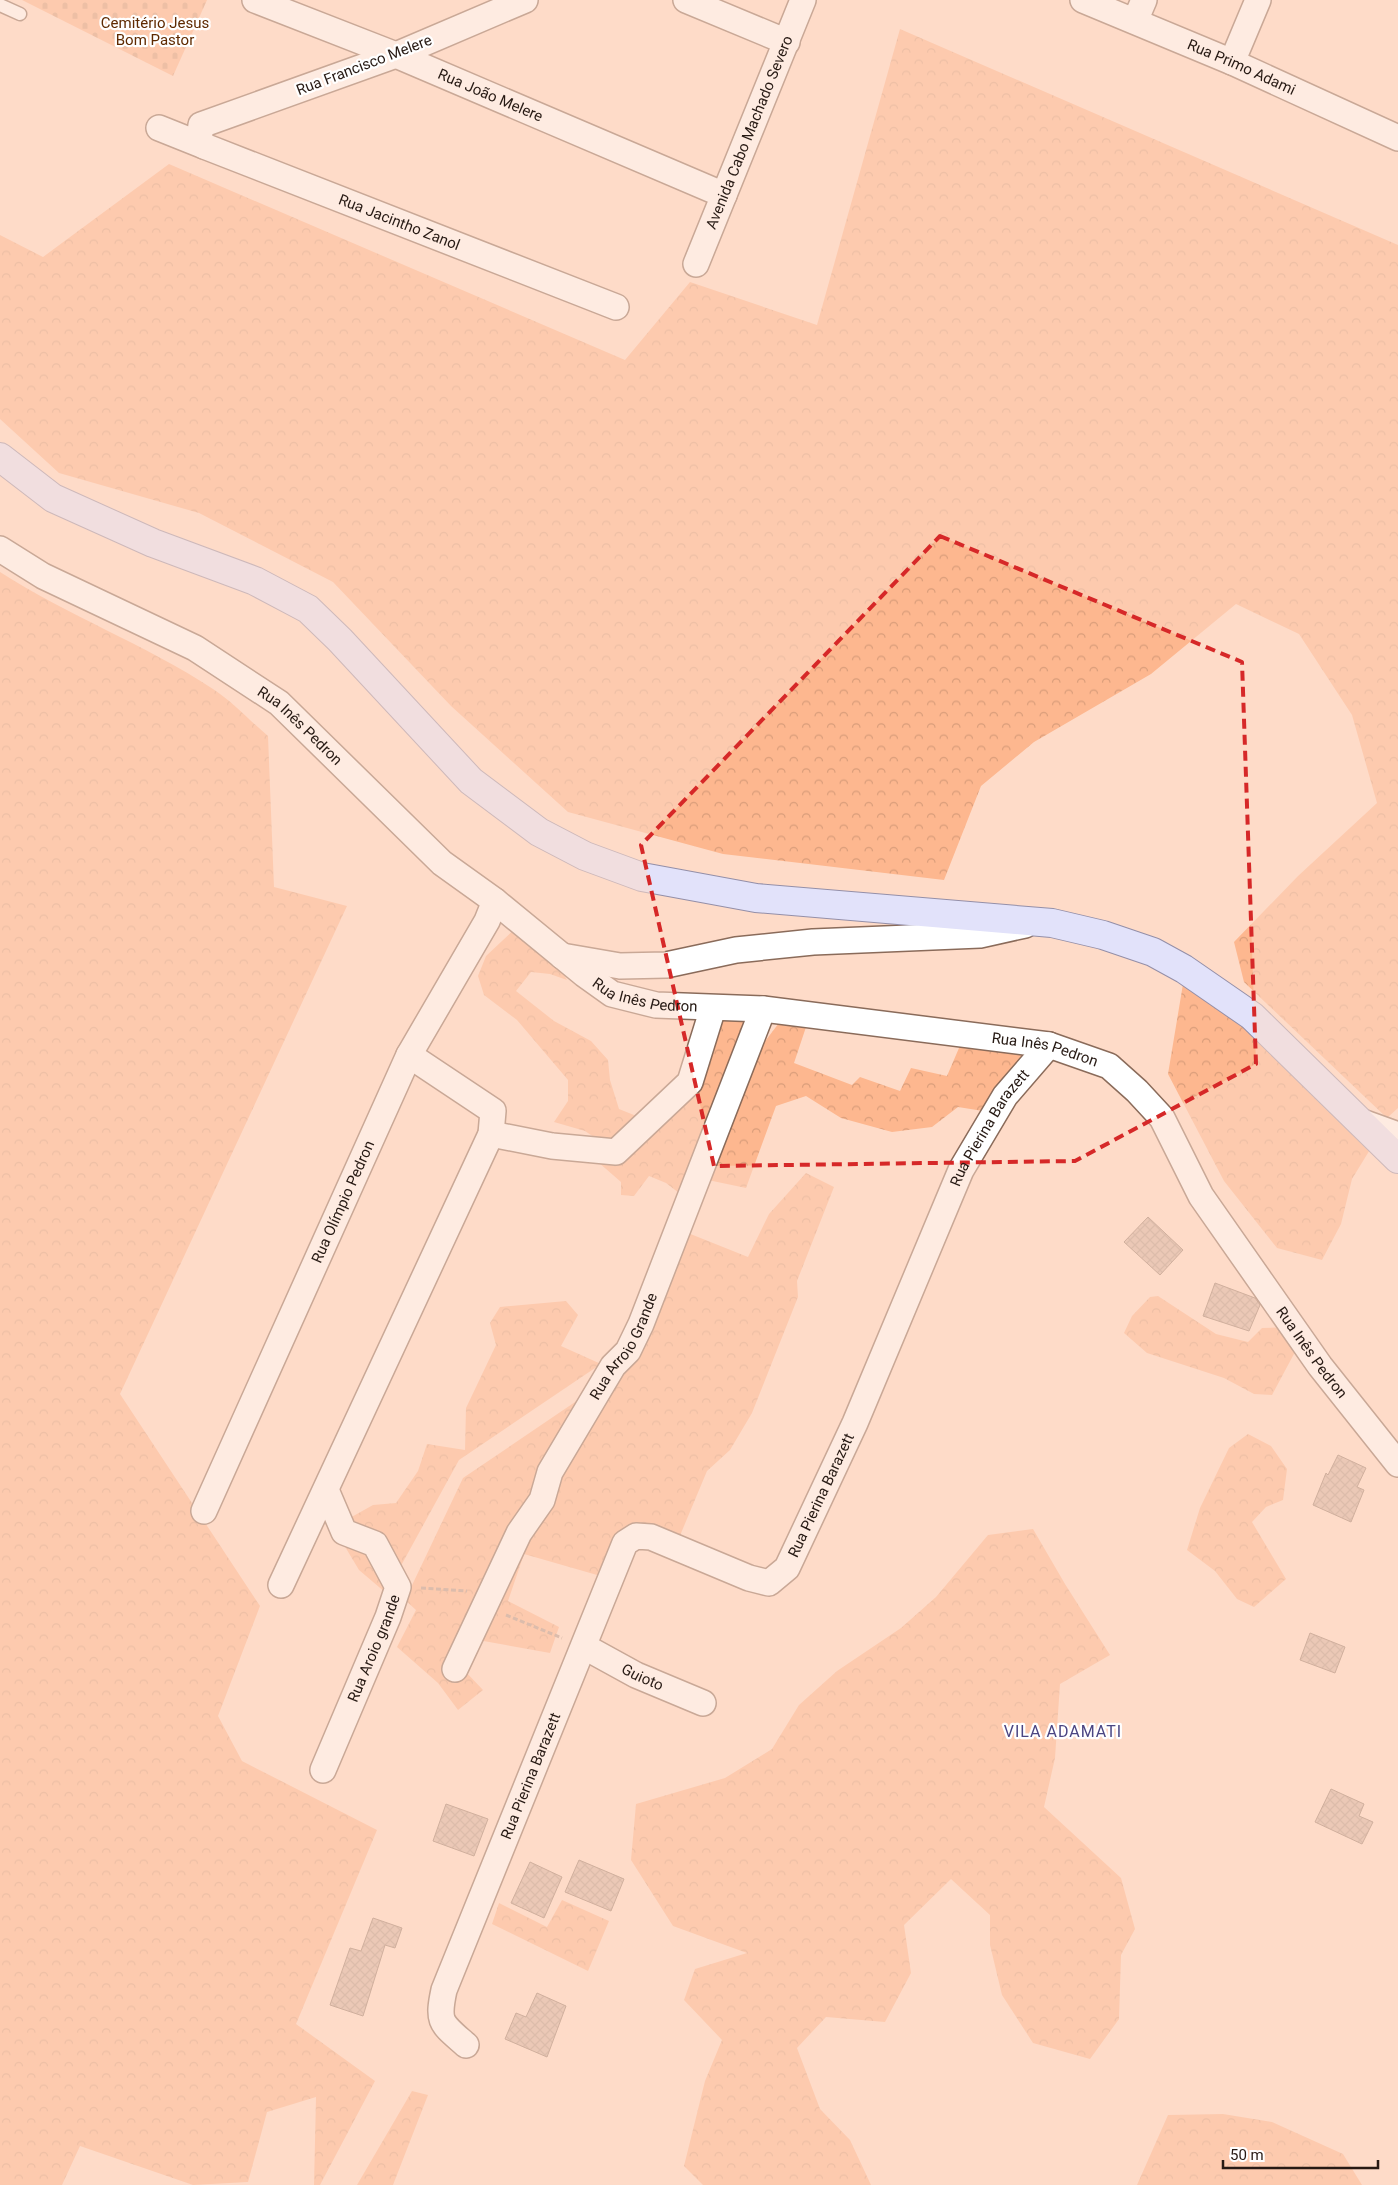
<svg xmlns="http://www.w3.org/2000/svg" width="1398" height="2185" font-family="Roboto,sans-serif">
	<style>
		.forest { fill: url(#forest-crowns) }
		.cemetery { fill: url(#cemetery-stones) }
		.building { fill: url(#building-cross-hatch); stroke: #9a7b69 }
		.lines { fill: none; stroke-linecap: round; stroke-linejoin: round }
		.lane-casing { stroke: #8a6b5a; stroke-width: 15 }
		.street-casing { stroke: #8a6b5a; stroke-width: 28 }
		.primary-casing { stroke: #948fa8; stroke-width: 30 }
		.path { stroke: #b39889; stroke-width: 3; stroke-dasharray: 5 2.5; stroke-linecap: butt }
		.lane { stroke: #fff; stroke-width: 12 }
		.street { stroke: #fff; stroke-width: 25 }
		.primary { stroke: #e2e2fa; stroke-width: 28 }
		.marked { fill: none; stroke: #d62828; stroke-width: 4; stroke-dasharray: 10 6; stroke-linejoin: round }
		.labels { text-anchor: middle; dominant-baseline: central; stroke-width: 4.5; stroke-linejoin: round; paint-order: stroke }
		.park-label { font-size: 15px; fill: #5f2a01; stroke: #fff }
		.street-label { font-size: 15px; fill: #271a14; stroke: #fff }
		.neighbourhood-label { font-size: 16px; letter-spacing: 1px; fill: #4b4582; stroke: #fff }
	</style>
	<defs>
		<pattern id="forest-crowns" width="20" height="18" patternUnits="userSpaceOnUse" patternTransform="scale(1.25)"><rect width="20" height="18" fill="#fdb78f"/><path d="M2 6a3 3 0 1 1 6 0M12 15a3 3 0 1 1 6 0" fill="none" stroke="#d99d7a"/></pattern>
		<pattern id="cemetery-stones" width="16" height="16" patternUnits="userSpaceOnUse" patternTransform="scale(1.25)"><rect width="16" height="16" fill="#fdb78f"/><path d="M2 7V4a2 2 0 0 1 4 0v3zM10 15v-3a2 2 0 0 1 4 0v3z" fill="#d99d7a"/></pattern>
		<pattern id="building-cross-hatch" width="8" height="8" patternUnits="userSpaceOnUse" patternTransform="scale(1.25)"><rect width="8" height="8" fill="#d4b29f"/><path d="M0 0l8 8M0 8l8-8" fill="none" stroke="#b69888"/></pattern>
	</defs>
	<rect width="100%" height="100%" fill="#fedbc8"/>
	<!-- forest -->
	<path class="forest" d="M900 29 1398 245V1108L1387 1118 1244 982 1234 942 1298 876 1377 803 1352 715 1299 634 1236 604 1151 674 1034 742 981 786 944 880 723 854 568 812 451 706 333 582 199 513 59 473 0 419V235L43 257 169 164 625 360 690 282 817 325Z
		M0 572C68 616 145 644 213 689 233 702 250 721 268 736L274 887 347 906 120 1394 260 1606 218 1716 242 1761 377 1830 296 2024 375 2081 320 2185H314L316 2097 267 2112 248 2182 193 2185 80 2146 62 2185H0Z
		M519 925 558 964 567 980 550 974 531 972 516 991 554 1021 591 1041 608 1060 610 1080 619 1109 654 1123 720 1013H751L679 1193 666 1183 649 1176 634 1196 621 1195V1182L598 1162 610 1148 585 1131 554 1122 568 1101V1080L517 1020 484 995 478 976 486 956Z
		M1184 978 1238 1018 1371 1148 1352 1179 1341 1224 1322 1260 1277 1248 1224 1181 1168 1074Z
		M782 1019 807 1024 794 1063 852 1085 860 1077 900 1091 911 1068 947 1076 962 1041 1025 1051 1016 1071 983 1111 958 1107 932 1127 892 1132 841 1118 806 1096 776 1106 746 1188 703 1179 743 1070Z
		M806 1173 834 1187 797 1281 798 1297 752 1413 730 1450 707 1471 679 1538 635 1524 604 1577 524 1554 508 1601 559 1627 550 1653 478 1640 464 1670 483 1690 458 1710 438 1683 397 1647 416 1610 405 1600 463 1478 637 1360 683 1231 748 1257 769 1214Z
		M1158 1296 1216 1334 1248 1342 1262 1328 1289 1327 1295 1352 1272 1395 1254 1394 1224 1378 1147 1353 1124 1333 1132 1316 1150 1297Z
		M566 1301 578 1315 561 1346 601 1364 459 1460 386 1593 359 1570 341 1540 348 1519 373 1505 396 1503 418 1471 427 1444 465 1450 466 1408 496 1345 490 1323 500 1307Z
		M1248 1434 1271 1446 1287 1469 1283 1500 1266 1507 1252 1522 1286 1579 1254 1607 1237 1599 1215 1571 1187 1550 1200 1508 1229 1448Z
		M1033 1529 1065 1584 1110 1655 1060 1684 1055 1758 1044 1807 1121 1878 1135 1929 1121 1955 1119 2019 1090 2059 1033 2043 1002 1995 990 1945V1915L951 1879 904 1925 911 1973 885 2022 826 2017 797 2048 820 2109 850 2140 871 2185H703L684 2166 705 2081 722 2040 684 2000 695 1969 747 1953 673 1926 631 1860 636 1804 725 1778 772 1749 799 1705 837 1671 901 1628 936 1597 988 1535Z
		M562 1900 609 1921 588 1971 492 1924 499 1903 547 1927Z
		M412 2091 428 2095 393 2185H357Z
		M1223 2114 1272 2122 1343 2154 1362 2185H1137L1168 2115Z"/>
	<!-- cemetery -->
	<path class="cemetery" d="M22 0H207L173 76Z"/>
	<!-- building -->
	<path class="building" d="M1148 1217 1183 1250 1160 1275 1124 1242Z
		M1215 1283 1255 1298 1260 1305 1249 1331 1203 1316Z
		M1338 1455 1366 1468 1357 1487 1364 1490 1351 1522 1313 1505 1326 1473 1328 1475Z
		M1310 1633 1345 1647 1335 1673 1300 1660Z
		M1331 1789 1364 1804 1359 1816 1373 1822 1362 1844 1315 1822Z
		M446 1804 488 1819 474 1856 433 1841Z
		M579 1860 624 1879 611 1911 565 1892Z
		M530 1862 562 1877 544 1918 511 1903Z
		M373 1918 402 1928 395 1948 385 1945 363 2016 330 2005 350 1948 361 1951Z
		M537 1993 566 2006 547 2057 505 2039 516 2013 526 2017Z"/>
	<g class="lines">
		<!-- lane casing -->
		<g class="lane-casing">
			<path id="lane" d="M0 5 20 14"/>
		</g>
		<!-- street casing -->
		<g class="street-casing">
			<g id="street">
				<path id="s1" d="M255 0 396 55 724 195"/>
				<path id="s2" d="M525 0 396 55 201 125 199 140 204 146 616 307"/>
				<path d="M686 0 787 42"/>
				<path id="s3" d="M1083 0 1232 62 1398 138"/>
				<path d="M1135 21 1144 0"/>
				<path d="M1232 62 1258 0"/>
				<path d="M159 128 204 146"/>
				<path id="s4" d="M696 264 803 0"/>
				<path id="s5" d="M0 549 43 576 195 648 279 703 442 863 495 901 584 974 612 994 656 1005 763 1009 1049 1045 1109 1066 1137 1091 1162 1118 1201 1196 1320 1366 1398 1464"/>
				<path d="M562 956 620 966 666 965 736 950 813 942 980 935 1025 925"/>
				<path d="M1362 1122 1398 1135"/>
				<path d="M491 1134 552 1146 616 1152 690 1082 713 1008"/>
				<path id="s6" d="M204 1511 409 1055 487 921 495 901"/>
				<path d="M281 1585 491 1134 493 1111 409 1055"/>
				<path id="s7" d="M585 1647 636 1675 703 1703"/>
				<path id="s8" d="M455 1669 519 1533 542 1500 550 1472 613 1366 628 1351 641 1324 763 1009"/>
				<path id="s9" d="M323 1770 388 1617 398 1587 375 1544 344 1532 326 1490"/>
				<path id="s10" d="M466 2045C441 2023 437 2023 444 1990L625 1543 636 1536 651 1537 749 1578 769 1583 787 1568 855 1423 961 1170 1005 1096 1049 1045"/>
			</g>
		</g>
		<!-- primary casing -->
		<g class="primary-casing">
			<path id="primary" d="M0 457 53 498 153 543 255 581 308 609 340 640 471 781 539 832 585 856 642 877 756 898 1052 923 1103 935 1153 952 1184 969 1252 1016 1398 1159"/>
		</g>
		<!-- path -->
		<path class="path" d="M421 1588 467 1591
			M506 1615 562 1638"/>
		<!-- lane -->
		<use href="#lane" class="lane"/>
		<!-- street -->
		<use href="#street" class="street"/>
		<!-- primary -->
		<use href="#primary" class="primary"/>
	</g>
	<!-- marked area -->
	<path d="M0 0H1398V2185H0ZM940 536 1242 662 1256 1064 1075 1161 714 1166 641 845Z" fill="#fedbc8" fill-opacity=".55" fill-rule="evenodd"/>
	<path class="marked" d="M940 536 1242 662 1256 1064 1075 1161 714 1166 641 845Z"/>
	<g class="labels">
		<!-- park labels -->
		<g class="park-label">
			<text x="155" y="23">Cemitério Jesus<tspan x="155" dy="17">Bom Pastor</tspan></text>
		</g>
		<!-- street labels -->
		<g class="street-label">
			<text transform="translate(364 65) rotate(-21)">Rua Francisco Melere</text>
			<text stroke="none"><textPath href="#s3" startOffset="172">Rua Primo Adami</textPath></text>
			<text stroke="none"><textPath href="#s1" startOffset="254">Rua João Melere</textPath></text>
			<text stroke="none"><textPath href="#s4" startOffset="142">Avenida Cabo Machado Severo</textPath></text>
			<text stroke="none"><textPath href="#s2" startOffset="580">Rua Jacintho Zanol</textPath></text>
			<text stroke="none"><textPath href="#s5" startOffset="350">Rua Inês Pedron</textPath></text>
			<text stroke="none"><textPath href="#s5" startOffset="795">Rua Inês Pedron</textPath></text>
			<text stroke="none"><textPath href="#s5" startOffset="1200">Rua Inês Pedron</textPath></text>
			<text stroke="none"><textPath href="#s10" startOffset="1211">Rua Pierina Barazett</textPath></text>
			<text stroke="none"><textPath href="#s6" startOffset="339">Rua Olímpio Pedron</textPath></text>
			<text stroke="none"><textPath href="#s8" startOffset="366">Rua Arroio Grande</textPath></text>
			<text stroke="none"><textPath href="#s5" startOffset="1620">Rua Inês Pedron</textPath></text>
			<text stroke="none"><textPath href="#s10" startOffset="806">Rua Pierina Barazett</textPath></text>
			<text stroke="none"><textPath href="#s9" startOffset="132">Rua Aroio grande</textPath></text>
			<text stroke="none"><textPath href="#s7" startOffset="65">Guioto</textPath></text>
			<text stroke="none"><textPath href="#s10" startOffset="296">Rua Pierina Barazett</textPath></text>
		</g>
		<!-- neighbourhood labels -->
		<g class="neighbourhood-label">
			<text x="1063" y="1731">VILA ADAMATI</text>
		</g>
	</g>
	<!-- scale -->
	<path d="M1223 2160v8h155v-8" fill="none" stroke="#271a14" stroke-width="2.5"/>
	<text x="1230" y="2160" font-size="15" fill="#271a14" stroke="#ffffff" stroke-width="4" paint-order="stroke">50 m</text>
</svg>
